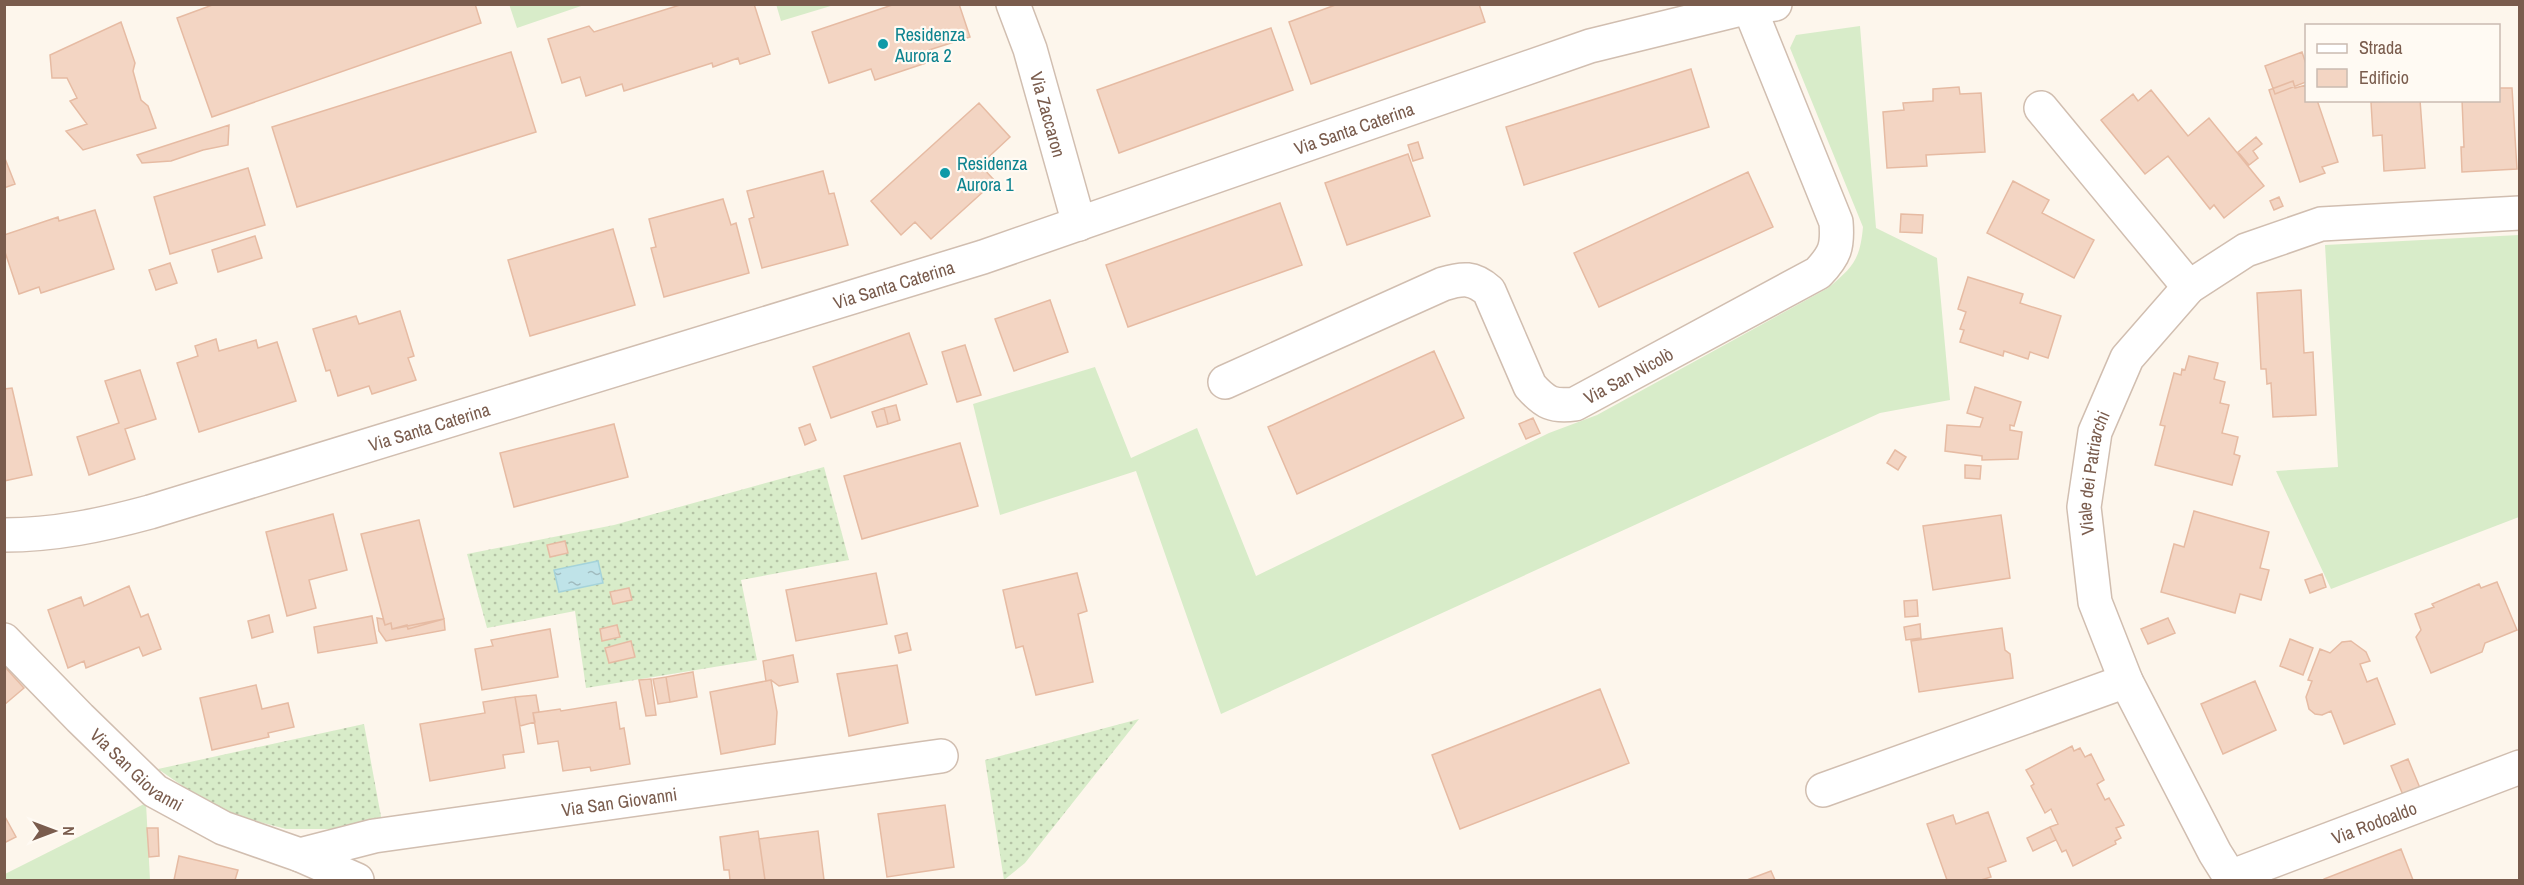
<svg xmlns="http://www.w3.org/2000/svg" width="2524" height="885" font-family="'Archivo Narrow',sans-serif">
	<style>
		.grass { fill: #d8ecc9 }
		.garden { fill: url(#garden-dots) }
		.water { fill: url(#water-ripples); stroke: #a5d3da; stroke-width: 1.5 }
		.building { fill: #f3d5c3; stroke: #e6bba3; stroke-width: 1.5 }
		.lines { fill: none; stroke-linecap: round; stroke-linejoin: round }
		.minor-casing { stroke: #d1beb0; stroke-width: 36 }
		.minor { stroke: #fff; stroke-width: 33 }
		.culture-dot { fill: #0f9aa8; stroke: #fffaf3; stroke-width: 2 }
		.labels { text-anchor: middle; dominant-baseline: central; stroke-width: 4.5; stroke-linejoin: round; paint-order: stroke }
		.culture-label { font-size: 18px; fill: #0d838f; stroke: #fffaf3; text-anchor: start }
		.street-label { font-size: 18px; fill: #7a5c4d; stroke: #fffaf3 }
	</style>
	<defs>
		<pattern id="garden-dots" width="8" height="8" patternUnits="userSpaceOnUse" patternTransform="scale(1.5)"><rect width="8" height="8" fill="#d8ecc9"/><path d="M2 2h.1M6 6h.1" fill="none" stroke="#b4c2a5" stroke-width="1.8" stroke-linecap="round"/></pattern>
		<pattern id="water-ripples" width="26" height="14" patternUnits="userSpaceOnUse" patternTransform="scale(1.5)"><rect width="26" height="14" fill="#bfe3e8"/><path d="M2 4q2-2 4 0t4 0M15 11q2-2 4 0t4 0" fill="none" stroke="#a0bbbe"/></pattern>
	</defs>
	<rect width="100%" height="100%" fill="#fdf6ec"/>
	<!-- grass -->
	<path class="grass" d="M509 4H584V5L517 28Z
		M776 4H834V5L781 21Z
		M1860 26 1876 228 1937 258 1950 400 1880 413 1221 714 1136 471 1000 515 973 404 1095 367 1131 458 1197 428 1256 576 1549 433 1597 415 1828 288C1853 267 1860 260 1863 227L1790 48 1796 35Z
		M2519 235V517L2331 589 2276 471 2338 467 2325 245Z
		M146 803 150 880H5V874Z"/>
	<!-- garden -->
	<path class="garden" d="M824 467 849 560 741 580 757 660 586 688 575 611 487 628 467 554 614 525Z
		M1139 719 1025 863 1004 880 985 760Z
		M364 724 382 822 330 829H286L219 811 158 769Z"/>
	<!-- water -->
	<path class="water" d="M598 561 603 583 559 592 554 570Z"/>
	<!-- building -->
	<path class="building" d="M215 4H475L481 23 212 117 177 18Z
		M683 4H754L770 54 740 64 738 58 713 67 712 63 624 91 622 84 586 96 580 77 562 83 548 39 589 26 594 32Z
		M895 4H959L970 37 929 50 932 61 875 80 871 69 829 83 812 32Z
		M1338 4H1479L1485 22 1311 84 1289 22Z
		M121 22 135 63 133 71 141 100 148 106 156 128 83 150 66 131 87 124 70 101 77 98 67 78H52L50 55Z
		M1271 28 1293 90 1119 153 1097 90Z
		M511 52 536 132 297 207 272 127Z
		M2302 52 2306 64V82L2275 94 2265 66Z
		M1691 69 1709 127 1524 185 1506 127Z
		M2293 81 2295 88 2306 85V100H2317L2338 162 2322 167 2325 173 2300 182 2269 90Z
		M1959 87 1960 94 1981 93 1985 152 1926 155 1927 166 1887 168 1883 112 1904 110 1903 103 1933 101V89Z
		M2498 88H2512L2517 169 2462 172 2461 147H2464L2462 100H2498Z
		M2151 90 2188 136 2209 118 2264 186 2224 218 2214 205 2210 209 2168 156 2145 174 2101 120 2133 94 2138 101Z
		M2420 100 2425 168 2384 171 2382 135 2373 136 2371 102Z
		M979 103 1010 137 980 165 995 181 931 239 915 222 901 235 871 201Z
		M229 125 228 145 203 150 171 161 142 163 137 155Z
		M2256 137 2262 144 2253 151 2258 158 2249 165 2238 152Z
		M1418 142 1423 158 1413 161 1408 145Z
		M1408 154 1430 216 1347 245 1325 183Z
		M4 156 15 184 4 188Z
		M248 168 265 225 170 254 154 197Z
		M823 171 829 194 834 193 848 245 762 268 749 219 754 217 747 191Z
		M1748 172 1773 227 1599 307 1574 253Z
		M2013 181 2049 200 2042 213 2094 240 2074 278 1987 233Z
		M2279 197 2283 206 2274 210 2270 201Z
		M723 199 731 225 736 223 749 273 664 297 651 248 656 247 649 219Z
		M1280 203 1302 265 1128 327 1106 265Z
		M95 210 114 269 41 293 39 287 19 294 4 249V235L58 217 59 221Z
		M1901 214 1923 215 1922 233 1900 232Z
		M613 229 635 305 530 336 508 260Z
		M255 236 262 258 218 272 212 250Z
		M170 263 177 283 156 290 149 270Z
		M1968 277 2023 294 2020 303 2061 316 2048 358 2030 352 2028 359 2004 351 2003 356 1960 342 1964 330 1960 329 1966 312 1958 309Z
		M2301 290 2304 353 2313 352 2316 415 2273 417 2271 383 2267 384 2266 369H2261L2257 293Z
		M1050 300 1068 352 1014 371 995 319Z
		M400 311 414 356 408 358 416 380 372 394 369 386 338 396 330 370 326 371 313 329 356 316 359 324Z
		M909 333 927 384 831 418 813 367Z
		M216 339 219 351 256 340 258 348 277 342 296 401 199 432 177 363 198 356 195 346Z
		M965 345 981 395 957 402 942 352Z
		M1434 351 1464 418 1297 494 1268 427Z
		M2189 356 2218 363 2214 379 2225 382 2220 403 2229 405 2222 433 2238 437 2234 454 2240 456 2232 485 2155 465 2165 426 2160 425 2174 373 2181 375 2182 369 2185 370Z
		M140 370 156 419 125 429 135 459 89 475 77 437 119 423 105 381Z
		M1975 387 2021 402 2014 426 2010 425V430L2022 432 2018 459 1982 460V456L1945 451 1947 425 1980 427 1983 418 1967 413Z
		M12 388 32 475 4 481V389Z
		M896 405 900 420 888 424 884 408Z
		M884 408 888 424 877 427 872 412Z
		M1533 418 1540 433 1526 439 1519 424Z
		M614 424 628 477 514 507 500 453Z
		M810 424 816 440 805 445 799 428Z
		M960 443 978 506 862 539 844 476Z
		M1895 450 1906 457 1898 470 1887 463Z
		M1965 465 1981 466 1980 479 1965 478Z
		M2194 511 2269 532 2260 568 2269 570 2261 600 2240 594 2235 613 2161 592 2174 544 2184 547Z
		M333 514 347 570 309 580 316 608 287 616 266 532Z
		M2001 515 2010 578 1933 590 1923 526Z
		M419 520 444 619 408 629 407 625 392 629 391 623 385 625 361 534Z
		M565 541 568 553 550 557 547 545Z
		M876 573 887 624 796 641 786 590Z
		M1077 573 1087 611 1078 614 1093 682 1036 695 1023 646 1016 648 1003 590Z
		M2322 574 2326 587 2310 593 2305 580Z
		M2497 582 2517 630 2485 643 2482 652 2431 673 2416 637 2421 630 2415 614 2434 607 2432 604 2479 584 2481 588Z
		M129 586 141 617 148 614 161 649 143 656 139 647 86 668 84 661 68 668 48 610 81 597 84 606Z
		M629 588 632 600 613 604 610 592Z
		M1917 600 1918 616 1905 617 1904 601Z
		M269 615 273 632 252 638 248 621Z
		M372 616 377 643 318 653 314 627Z
		M377 618 383 619 385 625 391 623 392 629 444 619 445 630 386 641 379 631Z
		M2168 618 2175 633 2148 644 2141 629Z
		M1920 624 1921 638 1906 640 1904 627Z
		M617 625 620 637 602 641 600 629Z
		M2002 628 2005 650 2010 654 2013 678 1919 692 1911 641Z
		M550 629 558 677 482 690 475 649 493 646 491 640Z
		M907 633 911 650 899 653 895 636Z
		M2290 639 2313 648 2303 675 2280 666Z
		M631 641 635 657 609 663 605 648Z
		M2351 641 2366 652 2370 661 2360 664 2367 682 2377 678 2395 724 2344 744 2331 711 2322 715 2315 714 2309 709 2306 697 2312 681 2308 680 2320 649 2330 653 2342 642Z
		M793 655 798 682 779 686 771 680 766 681 763 661Z
		M897 665 908 723 849 736 837 674Z
		M4 666 24 688 4 705Z
		M693 672 697 697 670 702 666 677Z
		M666 677 670 702 658 704 653 679Z
		M651 679 656 715 646 716 639 680Z
		M771 680 777 712 775 744 721 754 710 692Z
		M2255 681 2276 730 2223 754 2201 704Z
		M256 685 262 709 288 703 294 727 268 733 269 737 212 750 200 698Z
		M1600 689 1629 763 1460 829 1432 755Z
		M536 695 539 712 533 713 535 722 520 726 515 697Z
		M515 697 524 752 503 755 505 768 430 781 420 724 485 713 483 702Z
		M616 702 620 729 624 728 630 764 591 771 590 767 563 771 558 741 538 744 533 713 560 709 561 711Z
		M2072 746 2074 751 2080 748 2085 757 2091 754 2104 780 2097 784 2105 800 2109 798 2124 825 2116 828 2121 838 2115 841 2116 844 2073 866 2066 850 2062 852 2050 827 2058 824 2051 809 2045 813 2031 786 2034 784 2026 770Z
		M2408 759 2420 788 2403 795 2391 766Z
		M945 805 954 867 887 877 878 814Z
		M1988 812 2006 861 1988 868 1991 877 1981 880H1947L1927 824 1953 815 1956 824Z
		M4 815 16 837 4 843Z
		M2050 827 2056 840 2033 851 2027 838Z
		M147 828H158L159 856 149 857Z
		M758 831 765 880H730L729 870H724L720 837Z
		M818 831 824 880H765L759 839Z
		M2401 849 2413 880H2324V879Z
		M179 856 238 870 235 880H174Z
		M1771 871 1775 880H1747Z"/>
	<g class="lines">
		<!-- minor casing -->
		<g class="minor-casing">
			<g id="minor">
				<path id="s1" d="M1013 4 1030 49 1079 224"/>
				<path d="M2041 108 2189 287"/>
				<path id="s2" d="M1225 382 1443 284C1463 278 1473 277 1489 291L1530 386C1545 403 1553 407 1575 404L1818 273C1835 255 1838 247 1836 222L1748 4"/>
				<path id="s3" d="M4 535C55 535 102 525 150 512L983 257 1590 46 1749 7 1775 4"/>
				<path id="s4" d="M4 640 80 718 155 791 223 828 300 855 357 880"/>
				<path d="M1823 790 2126 681"/>
				<path id="s5" d="M300 855 374 836 941 756"/>
				<path id="s6" d="M2230 877 2520 767"/>
				<path id="s7" d="M2232 880 2215 853 2126 681 2095 602 2084 507 2095 432 2127 358 2189 287 2246 250 2321 224 2520 213"/>
			</g>
		</g>
		<!-- minor -->
		<use href="#minor" class="minor"/>
	</g>
	<!-- markers -->
	<g class="culture-dot">
		<circle cx="883" cy="44" r="6"/>
		<circle cx="945" cy="173" r="6"/>
	</g>
	<g class="labels">
		<!-- culture labels -->
		<g class="culture-label">
			<text x="895" y="34">Residenza<tspan x="895" dy="21">Aurora 2</tspan></text>
			<text x="957" y="163">Residenza<tspan x="957" dy="21">Aurora 1</tspan></text>
		</g>
		<!-- street labels -->
		<g class="street-label">
			<text stroke="none"><textPath href="#s1" startOffset="116">Via Zaccaron</textPath></text>
			<text stroke="none"><textPath href="#s3" startOffset="1412">Via Santa Caterina</textPath></text>
			<text stroke="none"><textPath href="#s3" startOffset="926">Via Santa Caterina</textPath></text>
			<text stroke="none"><textPath href="#s2" startOffset="504">Via San Nicolò</textPath></text>
			<text stroke="none"><textPath href="#s3" startOffset="440">Via Santa Caterina</textPath></text>
			<text stroke="none"><textPath href="#s7" startOffset="441">Viale dei Patriarchi</textPath></text>
			<text stroke="none"><textPath href="#s4" startOffset="186">Via San Giovanni</textPath></text>
			<text stroke="none"><textPath href="#s5" startOffset="324">Via San Giovanni</textPath></text>
			<text stroke="none"><textPath href="#s6" startOffset="154">Via Rodoaldo</textPath></text>
		</g>
	</g>
	<!-- border -->
	<rect width="2524" height="885" fill="none" stroke="#7a5c4d" stroke-width="12"/>
	<!-- legend -->
	<rect x="2305" y="24" width="195" height="78" fill="#fffaf3" stroke="#cabbb1" stroke-width="1.5"/>
	<rect x="2317" y="44" width="30" height="9" fill="#ffffff" stroke="#cabbb1" stroke-width="1.5"/>
	<text x="2359" y="54" font-size="18" fill="#7a5c4d">Strada</text>
	<rect x="2317" y="69" width="30" height="18" fill="#f3d5c3" stroke="#cabbb1" stroke-width="1.5"/>
	<text x="2359" y="84" font-size="18" fill="#7a5c4d">Edificio</text>
	<!-- north arrow -->
	<g transform="translate(54 831) rotate(90)" stroke="#fffaf3" stroke-width="4.5" paint-order="stroke">
	<path d="M0-4.5L10 22L0 15L-10 22Z" fill="#7a5c4d"/>
	<text y="-9" font-size="16" font-weight="bold" text-anchor="middle" fill="#7a5c4d">N</text>
	</g>
</svg>
